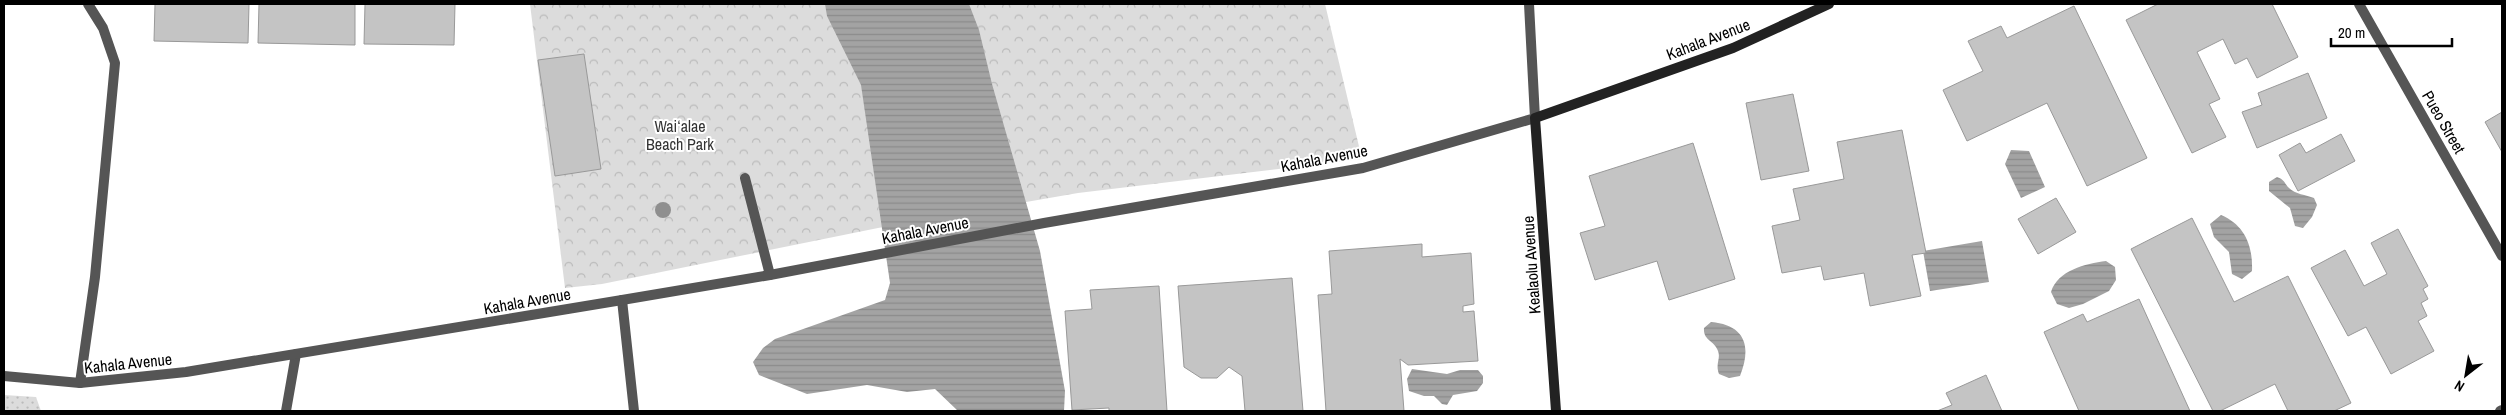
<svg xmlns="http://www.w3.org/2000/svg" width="2506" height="415" font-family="'Archivo Narrow',sans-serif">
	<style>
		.grass { fill: url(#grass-dots) }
		.forest { fill: url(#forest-crowns) }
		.water { fill: url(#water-rules) }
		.building { fill: #c4c4c4; stroke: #999 }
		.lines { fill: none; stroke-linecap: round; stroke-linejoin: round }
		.lane { stroke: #555; stroke-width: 10 }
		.street { stroke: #555; stroke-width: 10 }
		.secondary { stroke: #222; stroke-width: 10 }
		.tree { fill: #8f8f8f }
		.labels { text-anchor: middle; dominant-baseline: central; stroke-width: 4; stroke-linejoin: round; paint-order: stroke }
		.street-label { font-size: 16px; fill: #000; stroke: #fff }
		.park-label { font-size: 16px; fill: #333; stroke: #fff }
	</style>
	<defs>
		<pattern id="grass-dots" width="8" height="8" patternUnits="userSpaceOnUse" patternTransform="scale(1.25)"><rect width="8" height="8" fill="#dcdcdc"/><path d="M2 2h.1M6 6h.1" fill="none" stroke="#bbb" stroke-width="1.8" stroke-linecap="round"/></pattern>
		<pattern id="forest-crowns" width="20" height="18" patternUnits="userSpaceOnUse" patternTransform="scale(1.25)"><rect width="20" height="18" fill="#dcdcdc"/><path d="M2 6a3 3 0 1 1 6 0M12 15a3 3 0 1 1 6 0" fill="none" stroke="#bbb"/></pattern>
		<pattern id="water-rules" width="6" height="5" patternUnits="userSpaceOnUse" patternTransform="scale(1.25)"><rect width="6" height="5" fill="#a3a3a3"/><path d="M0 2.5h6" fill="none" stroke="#8b8b8b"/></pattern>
	</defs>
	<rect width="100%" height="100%" fill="#fff"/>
	<!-- grass -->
	<path class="grass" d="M4 395 36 397 41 411H4Z"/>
	<!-- forest -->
	<path class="forest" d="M530 4H1325L1362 159 1078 193 878 228 602 284 565 288Z"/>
	<!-- water -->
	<path class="water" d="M825 4H969L979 30 992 84 1040 251 1065 391 1064 411H958L935 389 907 392 867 385 807 394 759 375 753 362 763 348 775 339 885 300 890 283 861 85 827 16Z
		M2011 150 2029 151 2045 187 2021 198 2005 164Z
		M2277 177C2285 180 2284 183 2289 188 2295 194 2306 195 2314 198L2317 205 2312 217 2303 228 2295 226 2290 208 2269 191V182Z
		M2221 215C2245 225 2253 246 2252 271L2242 279 2232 274 2229 252 2214 237 2210 224Z
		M1982 241 1989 282 1930 291 1923 251Z
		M2106 261 2115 267 2116 280 2109 291 2083 304 2069 308 2057 304 2051 292C2058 270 2085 264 2106 261Z
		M1711 322C1745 325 1752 346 1740 376L1729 378 1719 374C1715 364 1721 359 1718 351 1714 340 1703 341 1704 328Z
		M1412 369 1447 374 1460 370H1478L1483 376V383L1477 391 1453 395 1447 405 1442 404 1434 396H1424L1409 391 1407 379Z"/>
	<!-- building -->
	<path class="building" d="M155 4H249L248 43 154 41Z
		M259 4H355V45L258 43Z
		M365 4H455L454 45 364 44Z
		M2158 4H2272L2298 57 2257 78 2247 58 2235 64 2223 39 2197 52 2220 99 2209 104 2226 137 2192 153 2126 20Z
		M2074 6 2147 158 2087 186 2047 103 1967 141 1943 90 1983 71 1968 41 2001 26 2007 38Z
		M584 54 601 169 555 176 538 60Z
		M2308 73 2327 118 2257 148 2242 112 2262 105 2258 93Z
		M1793 94 1809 171 1761 180 1746 103Z
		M2502 112V152L2485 122Z
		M1902 130 1926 253 1912 255 1921 296 1870 306 1864 273 1824 280 1821 266 1782 273 1772 226 1800 220 1793 189 1844 179 1837 142Z
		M2341 134 2355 161 2298 191 2279 155 2300 143 2306 153Z
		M1693 143 1735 279 1669 300 1657 261 1595 280 1580 233 1605 226 1589 176Z
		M2056 198 2076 232 2038 254 2018 219Z
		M2192 218 2234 302 2288 276 2351 403 2334 411H2288L2275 384 2220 411H2213L2131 249Z
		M2398 229 2428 286 2423 289 2428 299 2421 303 2427 316 2418 321 2434 351 2391 374 2366 327 2348 336 2311 268 2345 250 2364 286 2387 274 2371 243Z
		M1422 244V257L1471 253 1474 304 1463 306V312L1474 311 1478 361 1408 365 1400 359 1404 411H1326L1318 295 1332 294 1329 251Z
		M1292 278 1303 411H1245L1242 376 1229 367 1217 378H1201L1184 367 1178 286Z
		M1159 286 1167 411H1109V408L1072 410 1065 311 1092 309 1090 290Z
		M2139 299 2190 411H2079L2044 332 2083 314 2087 322Z
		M1986 375 2002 411H1937L1952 405 1946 393Z"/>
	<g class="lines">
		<!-- lane -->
		<path class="lane" d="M745 178 770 275
			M622 300 634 411
			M80 383 95 277 115 63 103 28 88 4
			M286 411 296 354"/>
		<!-- street -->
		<path class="street" d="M2359 4 2502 256
			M4 376 80 383 186 372 622 300 770 275 1044 223 1363 168 1535 118 1529 4
			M2500 411 2502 410"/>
		<!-- secondary -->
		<path class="secondary" d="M1556 411 1535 118 1733 48 1829 4"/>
	</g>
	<!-- trees -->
	<circle class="tree" cx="663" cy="210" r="8"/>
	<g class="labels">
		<!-- street labels -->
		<g class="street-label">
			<text transform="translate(1708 39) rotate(-21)">Kahala Avenue</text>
			<text transform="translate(2444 122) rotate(60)">Pueo Street</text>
			<text transform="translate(1324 158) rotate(-11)">Kahala Avenue</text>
			<text transform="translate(925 230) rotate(-11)">Kahala Avenue</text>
			<text transform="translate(1531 265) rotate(-94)">Kealaolu Avenue</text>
			<text transform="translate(527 301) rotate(-10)">Kahala Avenue</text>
			<text transform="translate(128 363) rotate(-6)">Kahala Avenue</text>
		</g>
		<!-- park labels -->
		<g class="park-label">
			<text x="680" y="126">Waiʻalae<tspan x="680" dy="18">Beach Park</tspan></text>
		</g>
	</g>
	<!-- border -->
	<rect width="2506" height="415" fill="none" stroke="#000000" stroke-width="10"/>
	<!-- north arrow -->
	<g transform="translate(2466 375) rotate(211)" stroke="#ffffff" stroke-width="4" paint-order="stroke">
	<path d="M0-4L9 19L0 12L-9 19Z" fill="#000000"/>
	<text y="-8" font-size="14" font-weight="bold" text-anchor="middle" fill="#000000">N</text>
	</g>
	<!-- scale -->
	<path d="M2331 38v8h121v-8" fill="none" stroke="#000000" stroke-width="2.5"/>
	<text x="2338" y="38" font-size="15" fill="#000000" stroke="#ffffff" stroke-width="4" paint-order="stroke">20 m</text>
</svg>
